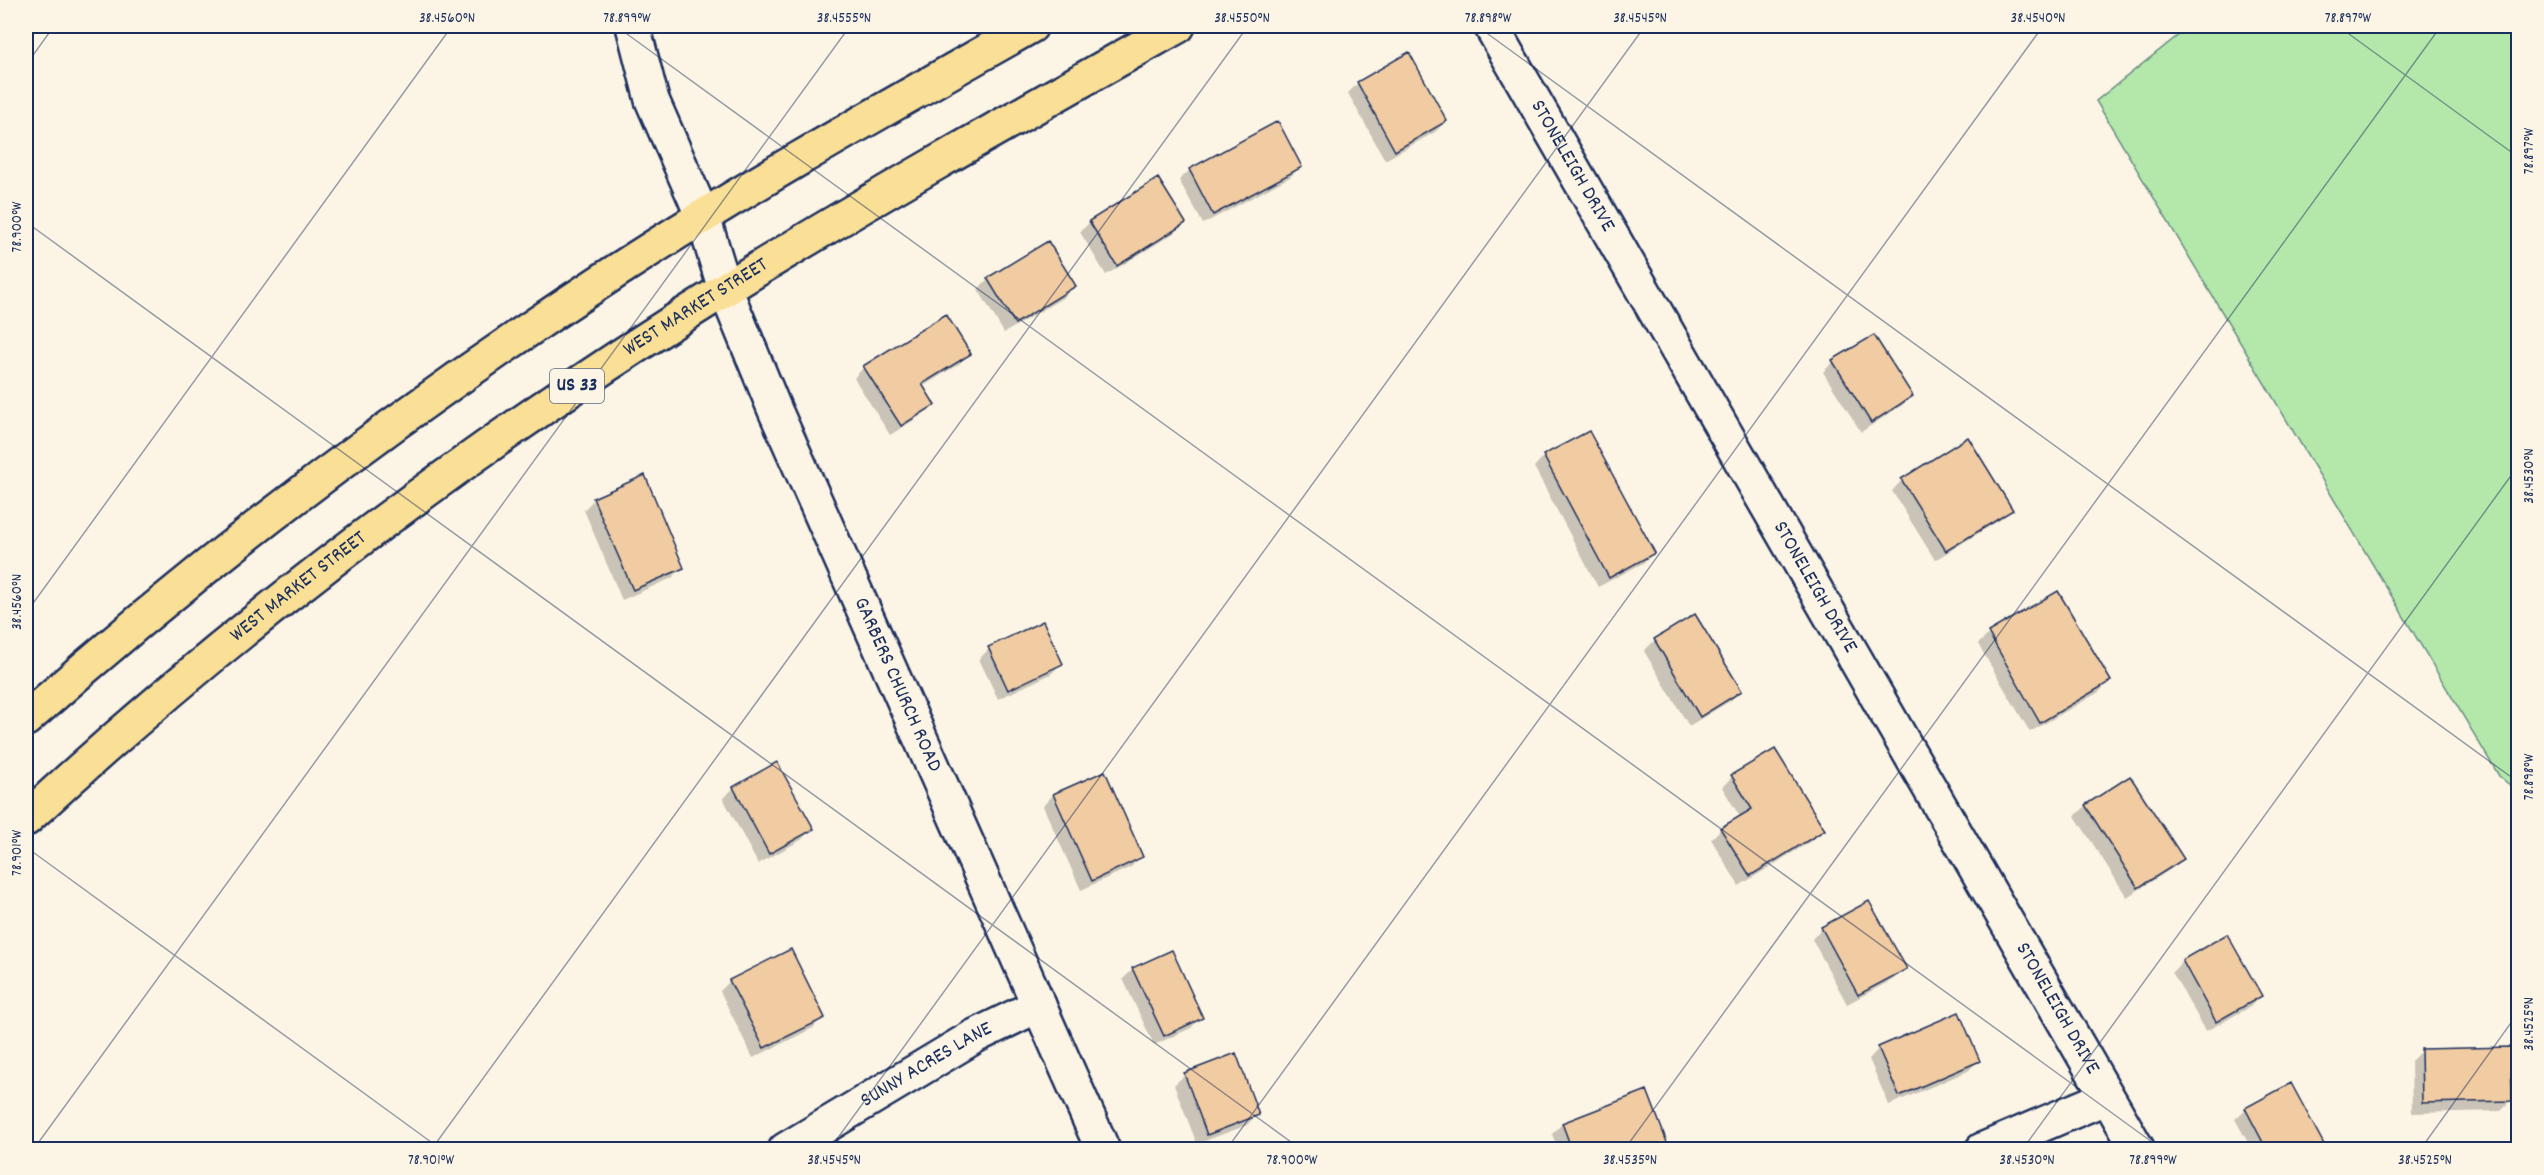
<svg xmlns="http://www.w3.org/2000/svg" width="2544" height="1175" font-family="Dekko,sans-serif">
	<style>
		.green { fill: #b3e8aa; stroke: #678c84; stroke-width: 1.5 }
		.shadow { fill: #0003 }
		.building { fill: #f1cba1; stroke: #1b2f5e; stroke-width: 1.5 }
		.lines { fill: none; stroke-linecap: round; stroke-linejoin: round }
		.minor-casing { stroke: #1b2f5e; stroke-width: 38 }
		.major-casing { stroke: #1b2f5e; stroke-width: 38 }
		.minor { stroke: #fcf5e5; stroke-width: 33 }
		.major { stroke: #fadf96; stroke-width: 33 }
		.ticks { fill: none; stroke: #1b2f5e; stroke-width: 1.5; stroke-opacity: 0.45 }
		.labels { text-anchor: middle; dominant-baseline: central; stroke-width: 6; stroke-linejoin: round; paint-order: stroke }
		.shield { fill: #fcf5e5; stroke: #5e6a86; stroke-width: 1.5 }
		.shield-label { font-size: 20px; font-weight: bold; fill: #1b2f5e }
		.street-label { font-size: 21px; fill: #1b2f5e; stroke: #fcf5e5 }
		.neatline { fill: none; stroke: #1b2f5e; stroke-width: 2 }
		.ticks-label { font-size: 15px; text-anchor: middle; fill: #1b2f5e }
	</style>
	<rect width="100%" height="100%" fill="#fcf5e5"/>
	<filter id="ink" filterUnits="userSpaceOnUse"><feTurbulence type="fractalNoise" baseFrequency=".0167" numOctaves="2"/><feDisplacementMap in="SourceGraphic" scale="12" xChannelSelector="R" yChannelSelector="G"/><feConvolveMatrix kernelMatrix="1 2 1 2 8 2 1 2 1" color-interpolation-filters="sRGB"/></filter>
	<g filter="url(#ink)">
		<!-- green -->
		<path class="green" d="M2190 26H2518V792L2499 776 2096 101Z"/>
		<!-- shadow -->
		<path class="shadow" d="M791 26H802L795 31Z
			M1358 83 1446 121 1435 132 1385 160 1348 93Z
			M1300 167 1290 177 1203 224 1179 180 1190 170Z
			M1090 222 1184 223 1174 233 1106 275 1080 232Z
			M988 279 1074 286 1064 297 1004 333 978 289Z
			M969 354 959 364 922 387 933 404 922 415 890 435 854 378 864 367Z
			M1833 362 1911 396 1901 406 1861 432 1823 372Z
			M1544 456 1653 553 1643 563 1598 587 1534 467Z
			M1902 480 2011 509 2000 520 1935 560 1892 491Z
			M594 499 682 567 672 578 622 600 584 510Z
			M2058 593 2109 681 2099 692 2030 732 1978 644 1989 634Z
			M1695 616 1741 691 1730 701 1689 726 1644 651 1655 640Z
			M989 649 1061 664 1051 674 998 699 979 659Z
			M777 764 812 829 801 840 758 864 723 798 734 788Z
			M1104 773 1141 856 1131 867 1081 890 1043 806 1053 795Z
			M1732 777 1823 830 1813 840 1739 886 1711 839 1721 829 1740 817 1722 787Z
			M2086 806 2182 859 2171 869 2127 897 2075 816Z
			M1822 928 1905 968 1894 979 1847 1004 1812 939Z
			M2226 936 2260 996 2250 1007 2206 1031 2172 972 2183 961Z
			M1133 969 1201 1017 1191 1028 1154 1045 1123 979Z
			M730 981 823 1017 813 1028 753 1058 720 991Z
			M1879 1048 1978 1061 1968 1071 1889 1105 1869 1059Z
			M2421 1051 2510 1101 2500 1111 2412 1113 2411 1061Z
			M1185 1075 1257 1114 1247 1125 1197 1144 1174 1085Z
			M2290 1085 2326 1150H2252L2235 1119 2246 1109Z
			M1562 1124 1668 1150H1558L1552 1134Z"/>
		<!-- building -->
		<path class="building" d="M1409 52 1447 121 1395 151 1357 82Z
			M1278 121 1302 167 1213 215 1189 169Z
			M1158 178 1186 223 1117 266 1089 221Z
			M1048 241 1076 286 1015 324 987 278Z
			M946 314 971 354 922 384 935 405 901 426 863 366Z
			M1874 335 1913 396 1871 423 1832 360Z
			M1589 431 1655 553 1609 578 1543 455Z
			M1968 437 2013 510 1946 551 1901 479Z
			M645 475 684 568 633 590 593 498Z
			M2058 591 2111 681 2040 723 1988 632Z
			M1695 614 1742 691 1700 717 1654 639Z
			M1043 621 1063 664 1008 690 988 647Z
			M1775 749 1825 830 1750 876 1720 828 1752 809 1731 775Z
			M777 762 814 829 769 854 733 787Z
			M1105 771 1143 857 1092 881 1053 794Z
			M2130 776 2184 859 2138 888 2085 805Z
			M1869 901 1907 969 1858 995 1821 927Z
			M2227 934 2262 996 2216 1022 2182 960Z
			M791 949 825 1018 764 1048 729 980Z
			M1172 950 1203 1018 1164 1036 1132 968Z
			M1959 1012 1980 1061 1899 1096 1878 1047Z
			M2511 1047 2512 1101 2422 1103 2421 1049Z
			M1236 1053 1259 1115 1207 1135 1184 1073Z
			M2291 1083 2327 1150H2267L2245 1108Z
			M1647 1090 1670 1150H1572L1562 1123Z"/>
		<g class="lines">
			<!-- minor casing -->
			<g class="minor-casing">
				<g id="minor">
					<path id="s1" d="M633 26 652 100 703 217 725 289 774 408 1103 1150"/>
					<path id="s2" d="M1491 26 2138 1150"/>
					<path id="s3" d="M785 1150 975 1036 1039 1005"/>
					<path d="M1982 1150 2107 1097"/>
				</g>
			</g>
			<!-- major casing -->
			<g class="major-casing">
				<g id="major">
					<path d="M26 719C211 554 411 405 618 270 752 183 892 105 1031 26"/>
					<path id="s4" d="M26 819C239 621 479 442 727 288 875 196 1027 111 1178 26"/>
				</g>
			</g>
			<!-- minor -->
			<use href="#minor" class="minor"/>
			<!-- major -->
			<use href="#major" class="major"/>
		</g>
	</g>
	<!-- ticks -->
	<path class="ticks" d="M616 26 2163 1150M1477 26 2518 782M2338 26 2518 157M26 65 54 26M26 222 1302 1150M26 613 452 26M26 847 442 1150M33 1150 850 26M431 1150 1248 26M829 1150 1645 26M1226 1150 2043 26M1624 1150 2441 26M2022 1150 2518 466M2420 1150 2518 1013"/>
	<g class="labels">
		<!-- shield labels -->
		<rect class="shield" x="550" y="369" width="54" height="34" rx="4.5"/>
		<g class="shield-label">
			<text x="577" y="386">US 33</text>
		</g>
		<!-- street labels -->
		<g class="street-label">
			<text stroke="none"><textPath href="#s2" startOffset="162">STONELEIGH DRIVE</textPath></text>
			<text stroke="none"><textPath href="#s4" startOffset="844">WEST MARKET STREET</textPath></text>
			<text stroke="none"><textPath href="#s4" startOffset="358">WEST MARKET STREET</textPath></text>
			<text stroke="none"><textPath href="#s2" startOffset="648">STONELEIGH DRIVE</textPath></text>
			<text stroke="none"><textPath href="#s1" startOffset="711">GARBERS CHURCH ROAD</textPath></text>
			<text stroke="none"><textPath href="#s2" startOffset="1134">STONELEIGH DRIVE</textPath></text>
			<text stroke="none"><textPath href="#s3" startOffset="165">SUNNY ACRES LANE</textPath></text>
		</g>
	</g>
	<!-- margin -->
	<rect width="2544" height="1175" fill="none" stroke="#fcf5e5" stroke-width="66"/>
	<rect x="33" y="33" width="2478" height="1109" class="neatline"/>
	<g class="ticks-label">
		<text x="447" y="22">38.4560°N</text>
		<text x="627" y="22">78.899°W</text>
		<text x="844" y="22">38.4555°N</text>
		<text x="1242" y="22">38.4550°N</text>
		<text x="1488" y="22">78.898°W</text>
		<text x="1640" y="22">38.4545°N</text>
		<text x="2038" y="22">38.4540°N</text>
		<text x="2348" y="22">78.897°W</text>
		<text transform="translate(2528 151) rotate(-90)" y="5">78.897°W</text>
		<text transform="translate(16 227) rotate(-90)" y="5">78.900°W</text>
		<text transform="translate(2528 476) rotate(-90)" y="5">38.4530°N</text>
		<text transform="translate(16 602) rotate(-90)" y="5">38.4560°N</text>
		<text transform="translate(2528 777) rotate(-90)" y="5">78.898°W</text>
		<text transform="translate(16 853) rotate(-90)" y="5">78.901°W</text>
		<text transform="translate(2528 1024) rotate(-90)" y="5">38.4525°N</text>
		<text x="431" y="1164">78.901°W</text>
		<text x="834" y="1164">38.4545°N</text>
		<text x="1292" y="1164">78.900°W</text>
		<text x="1630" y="1164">38.4535°N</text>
		<text x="2027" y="1164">38.4530°N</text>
		<text x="2153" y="1164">78.899°W</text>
		<text x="2425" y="1164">38.4525°N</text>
	</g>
</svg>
